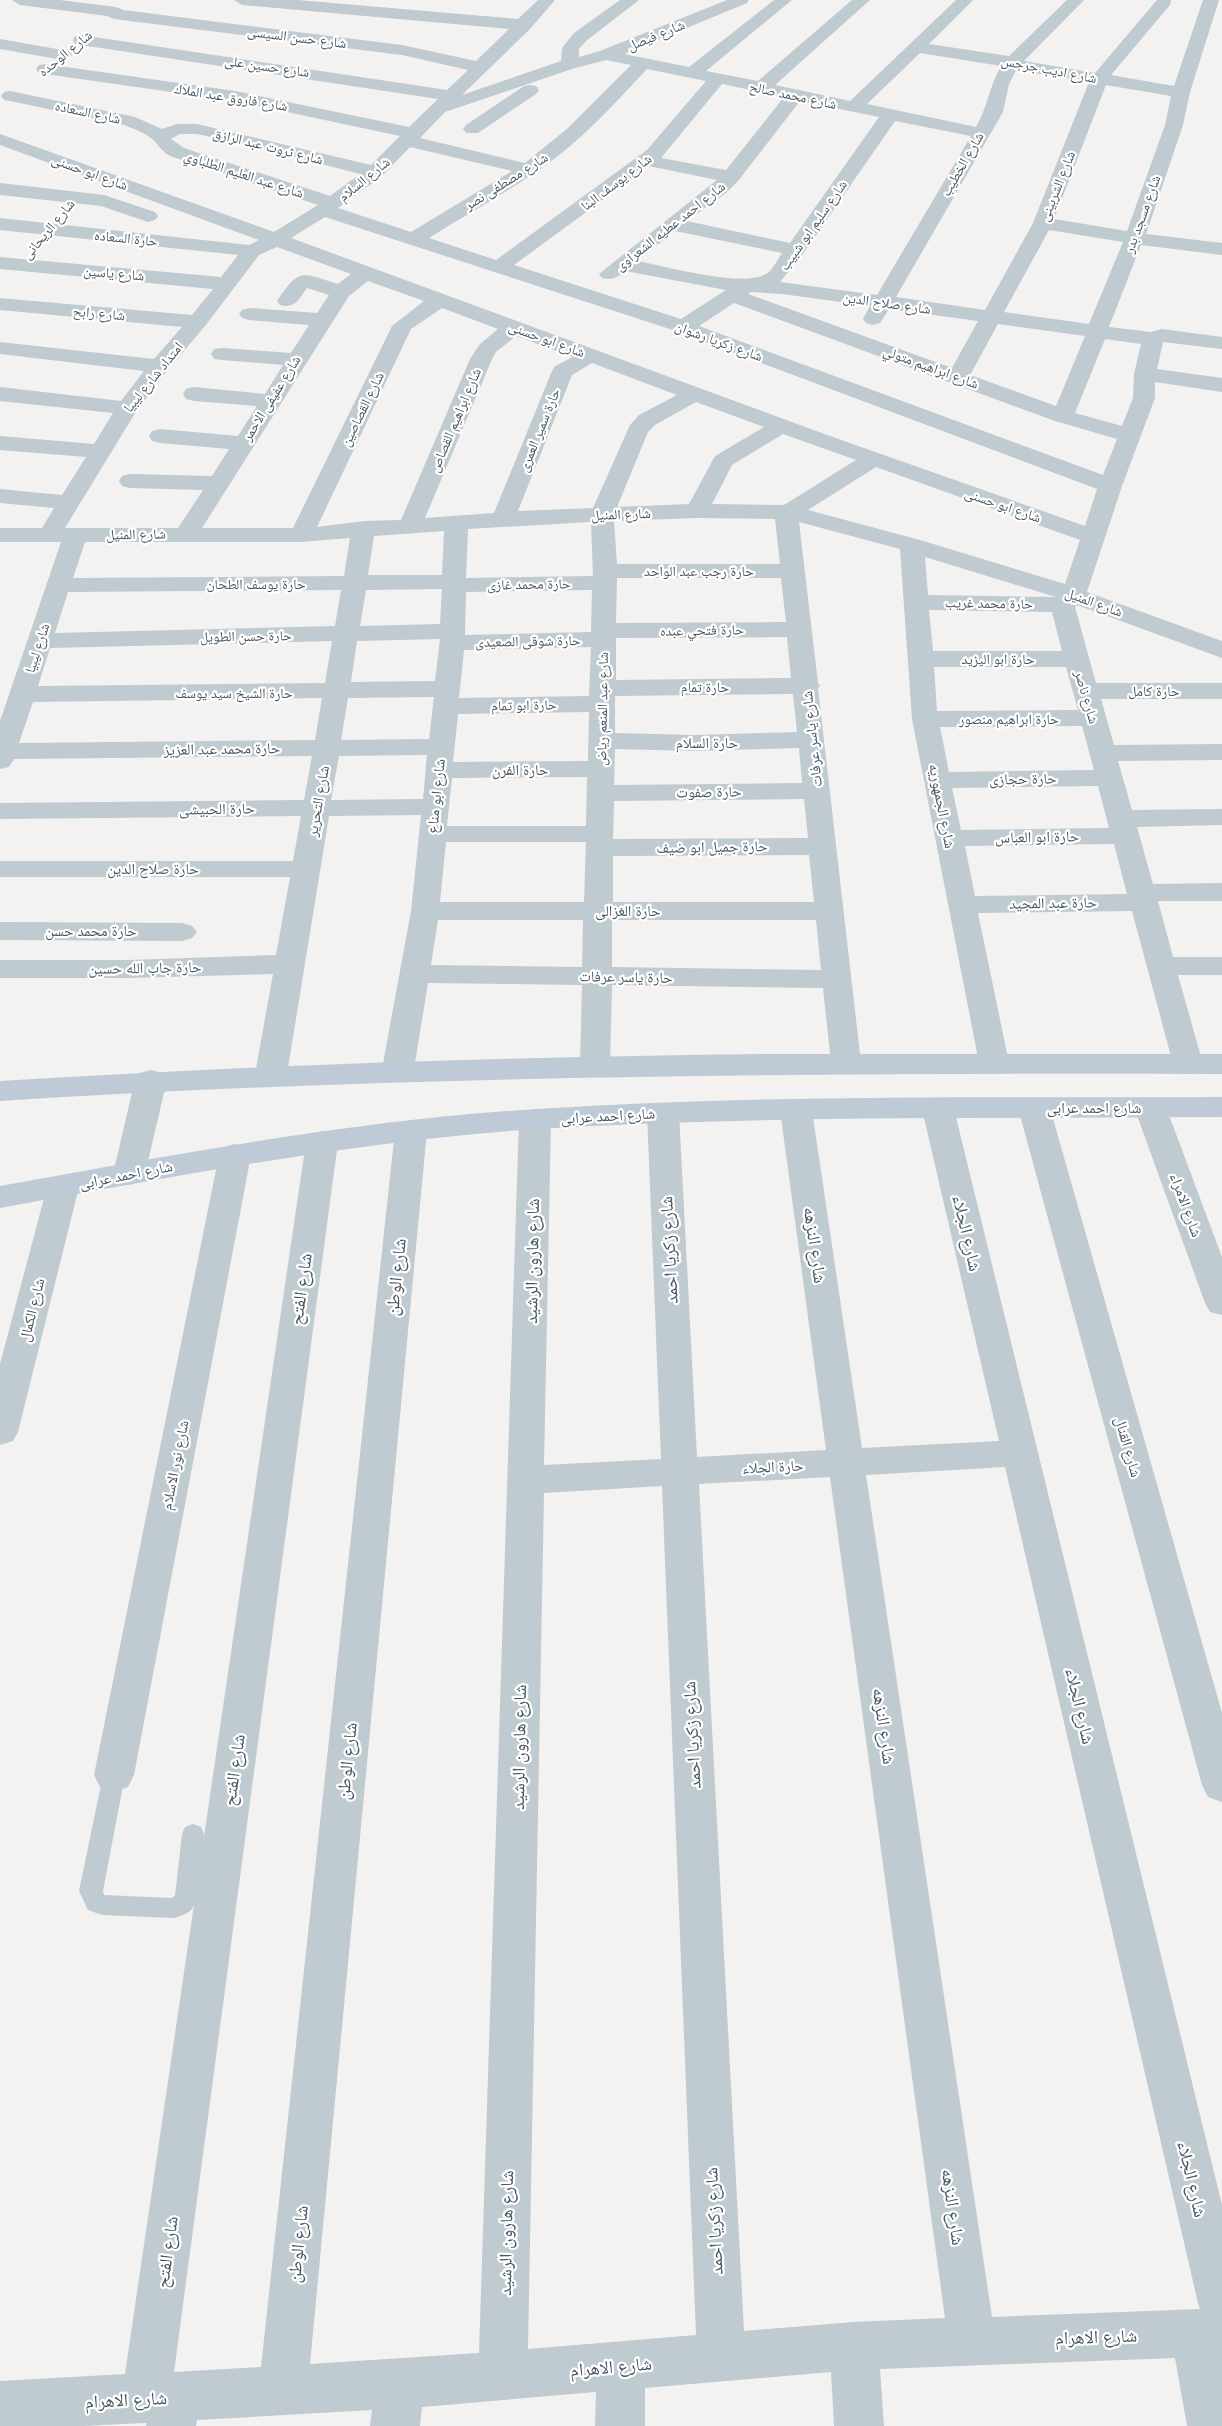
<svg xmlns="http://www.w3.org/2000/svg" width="1222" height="2426" font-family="'DM Sans','Noto Naskh Arabic',sans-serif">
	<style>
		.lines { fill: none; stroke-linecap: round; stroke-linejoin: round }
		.lane { fill: #bfcad1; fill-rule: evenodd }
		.street { fill: #bfcad1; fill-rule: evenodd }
		.secondary { fill: #becbd6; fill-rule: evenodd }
		.labels { text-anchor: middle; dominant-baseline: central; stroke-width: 4.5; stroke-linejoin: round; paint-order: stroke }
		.far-street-label { font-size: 14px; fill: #485660; stroke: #fff }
		.street-label { font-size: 15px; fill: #485660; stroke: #fff }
		.near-street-label { font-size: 18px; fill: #485660; stroke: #fff }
	</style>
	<rect width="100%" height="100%" fill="#f4f1f1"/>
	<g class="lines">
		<!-- lane -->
		<path class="lane" d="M114 1766 122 1768 125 1775 103 1891 104 1895 171 1898 175 1896 182 1834 185 1827 193 1824 201 1827 204 1834C203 1850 202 1899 191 1910 187 1914 180 1916 174 1918L102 1915 88 1910 79 1891 103 1775 106 1768Z"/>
		<!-- street -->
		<path class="street" d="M12 0H60L116 7 123 10 402 45 476 61 509 29 242 5 234 0H298L518 19 538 0H555L530 29 462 95 561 61 562 48 574 33 620 0H639L586 41 579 49V57L600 51 727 0H749L747 3 624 54 689 67 774 0H792L706 71 758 81 852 0H870L775 85 850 101 956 0H973L929 44 1009 56 1067 0H1084L1024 61 1095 73 1157 0H1171L1170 5 1111 75 1174 86 1203 0H1219L1190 92 1183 125 1146 234 1222 243V255L1141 245 1109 327 1151 332 1162 329 1222 337V349L1163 342 1157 369 1222 378V392L1155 382V398L1122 486 1087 592 1222 641V658L1077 605 1075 607 1096 683H1222V699H1101L1114 745 1222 744V760L1118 761 1132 810 1222 809V825L1137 827 1153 884 1222 883V901H1158L1173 957H1222V975H1178L1203 1064 1199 1071 1188 1074 1177 1071 1173 1064 1132 911 978 913 1009 1063 1005 1070 994 1073 983 1070 979 1063 912 719 900 549 799 522 818 683 820 686 818 688 861 1063 857 1070 846 1073 835 1070 831 1063 823 988 612 985 610 1064 606 1071 595 1074 584 1071 580 1064 582 985 428 983 414 1069 409 1076 398 1079 387 1076 382 1069 411 911 421 815 329 816 287 1074 282 1081 271 1084 260 1081 255 1074 273 974 128 978H0V960H128L276 955 290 877H0V861H293L301 816 0 819V803L304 800 312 756 14 759 9 767 0 769V721L61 542H0V528H42L54 508 0 503V489L62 495 86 457 0 450V436L94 444 113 413 0 401V387L121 401 144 371 0 354V342L154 359 182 327 0 310V298L192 315 213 289 0 269V257L221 277 238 255 0 230V218L249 245 259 240 0 145V134L274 232 318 205 170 156C161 151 159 145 152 139 144 132 134 129 124 125L10 101 4 100 1 96 4 92 10 91 135 117 162 129 177 124H197L371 165 400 136 235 101 45 74 39 73 36 69 39 65 45 64 235 91 409 127 438 99 81 45 75 44 73 40 75 36 81 35 447 90 468 70 402 55 114 19 107 16 20 5ZM920 53 1001 66C989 87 988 106 976 127L867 104ZM606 60 631 65 568 128 525 163 420 138 445 112 575 68ZM647 69 706 81 647 150 496 260 429 238C472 211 517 187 558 156 591 130 619 99 647 69ZM1016 70 1089 82 1033 223 985 310 896 297 1003 112 1009 84ZM722 84 784 97 726 170 661 158ZM1106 85 1171 96 1165 125 1127 231 1054 219ZM800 101 879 117 790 243 687 221 726 193 738 181ZM895 121 971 136 877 295 780 282 803 254ZM180 134H197L244 144 360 174 330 196 184 148 171 139ZM410 147 512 171 411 232 338 208 382 176ZM649 166 717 180 599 274 602 278C613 281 617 277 625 271L726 290 681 319 514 265ZM325 217 676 331 1097 489 1085 526 827 435 291 238ZM1049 230 1123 242 1089 324 1004 312ZM675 231 782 253C778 259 774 267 769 272 747 290 666 266 637 261ZM277 247 351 274 338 284C301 273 300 267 277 301L280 305C295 309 299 299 307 288L329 295 317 313 249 308 242 310 239 314 242 318 249 320 309 325 291 353 222 348 214 349 211 354 214 359 222 360 283 365 265 394 194 387 186 389 183 394 186 399 194 401 257 406 238 436 160 429 152 431 149 436 152 441 160 443 229 449 212 476 130 474 122 476 119 481 122 486 130 488 203 490 178 528H65L137 410 167 371 205 326 259 255ZM368 281 424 301 392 326 293 528H202L349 296ZM751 292 782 294 870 306 863 319 866 323 873 325 880 323 889 309 978 321 952 368 748 294ZM734 303 1055 421 1117 439 1103 475 699 326ZM442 308 498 329 480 344 470 359 401 520 364 521 317 527 411 329ZM998 324 1085 336 1056 406 970 375ZM516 336 573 357 555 366 552 371 494 513 425 518 492 359 496 352ZM1105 339 1141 344 1134 374 1133 398 1122 426 1075 413ZM592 363 677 395 639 415 630 425 593 508 518 511 572 375ZM696 402 764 427 715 456 689 504 617 507 648 432 655 425ZM783 434 856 460 784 505 712 504 732 465ZM876 467 1080 540 1065 584 920 540 808 510ZM697 518 775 519 780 564H617L614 521ZM591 522 593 576 466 578 468 529ZM444 531 442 575H368L374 536ZM350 538 344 576 73 578 85 542H301ZM925 557 1056 597 928 595ZM617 578H781L786 622 616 623ZM442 589 440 624 360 626 366 590ZM341 590 335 626 55 633 68 592ZM592 590 591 632 465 635 466 592ZM929 610 1052 612 1062 651H933ZM787 637 791 678 616 680V638ZM440 639 435 681 351 682 357 641ZM332 641 325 683 38 686 50 648ZM591 647 589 696 459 698 464 650ZM934 667H1066L1078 710 937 711ZM793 694 797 732 695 735 615 733V696ZM434 697 429 739 341 740 348 698ZM322 698 315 740 19 743 33 702ZM589 712 588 761 453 762 458 714ZM1082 726 1094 770 949 772 940 727ZM799 748 802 783 614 785 615 749 695 751ZM427 755 423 799 331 800 339 756ZM587 777 586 826H447L452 778ZM1098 786 1109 828 961 830 952 788ZM804 799 808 838 613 839 614 801ZM446 842H586L584 902H440ZM1114 844 1127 894 975 896 965 846ZM809 855 814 902H613V856ZM438 920H583L582 967 431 965ZM612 920H816L821 970 612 967Z
			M0 39 63 50 69 51 72 55 69 59 63 60 0 49Z
			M530 85 536 86 539 90 536 94 478 133H466L463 129 466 125 524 86Z
			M0 183 104 195 155 212 158 216 155 220 148 222 101 206 0 195Z
			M0 922 182 923 192 926 197 932 192 938 182 941 0 940Z
			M151 1070 162 1073 167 1080 145 1174 140 1182 129 1185 118 1182 113 1174 135 1080 140 1073Z
			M1150 1097 1161 1100 1166 1107 1222 1257V1315L1210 1312 1205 1303 1134 1107 1139 1100Z
			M1034 1098 1045 1101 1050 1108 1222 1713V1802L1208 1797 1202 1785 1018 1108 1023 1101Z
			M938 1099 949 1102 954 1109 1222 2205V2426H1187L1175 2358 880 2369 884 2426H834L831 2372 645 2388V2426H595L596 2392 422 2407 420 2426H370L372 2410 197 2420 196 2426H146L147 2423H144L84 2426H0V2381L125 2374 306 1142 311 1135 322 1131 333 1135 338 1142 174 2372 261 2367 395 1131 400 1124 411 1120 422 1124 427 1131 310 2364 479 2353 519 1119 524 1112 535 1109 546 1112 551 1119 544 1465 661 1459 647 1113 652 1106 663 1103 674 1106 679 1113 697 1457 826 1450 780 1110 785 1103 796 1100 807 1103 812 1110 862 1448 999 1441 922 1109 927 1102ZM1005 1467 1198 2303 1200 2309 992 2317 866 1475ZM830 1477 945 2318 854 2322 744 2331 699 1484ZM662 1486 696 2335 528 2349 544 1493Z
			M235 1144 246 1147 251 1155 134 1775 128 1787 114 1792 100 1787 94 1775 219 1155 224 1147Z
			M63 1176 75 1179 79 1187 18 1432 13 1441 0 1445V1364L47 1187 51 1179Z"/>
		<!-- secondary -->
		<path class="secondary" d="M763 1054H1222V1074C814 1073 407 1075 0 1101V1081C254 1065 509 1057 763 1054Z
			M1222 1097V1117C994 1119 765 1115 537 1129 356 1141 178 1176 0 1208V1186C178 1154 356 1120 537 1109 765 1094 994 1098 1222 1097Z"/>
	</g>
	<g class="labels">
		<!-- far-street labels -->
		<g class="far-street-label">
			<text transform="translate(656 35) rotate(-22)">شارع فيصل</text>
			<text transform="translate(297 37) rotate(7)">شارع حسن السيسى</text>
			<text transform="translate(65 53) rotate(-39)">شارع الوحده</text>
			<text transform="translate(267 66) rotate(8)">شارع حسين على</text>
			<text transform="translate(1049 69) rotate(11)">شارع اديب جرجس</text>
			<text transform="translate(793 95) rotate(12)">شارع محمد صالح</text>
			<text transform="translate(231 97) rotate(9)">شارع فاروق عبد الملاك</text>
			<text transform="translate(88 112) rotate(12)">شارع السعاده</text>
			<text transform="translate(268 146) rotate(14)">شارع ثروت عبد الرازق</text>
			<text transform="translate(962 164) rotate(-60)">شارع الخطيب</text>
			<text transform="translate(90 172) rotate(20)">شارع ابو حسنى</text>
			<text transform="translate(244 174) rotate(18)">شارع عبد العليم الطلباوي</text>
			<text transform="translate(364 179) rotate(-39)">شارع السلام</text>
			<text transform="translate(506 181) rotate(-32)">شارع مصطفى نصر</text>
			<text transform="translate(616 182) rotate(-37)">شارع يوسف البنا</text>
			<text transform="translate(1057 186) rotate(-68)">شارع الشربينى</text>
			<text transform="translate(1142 214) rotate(-70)">شارع مسجد بدر</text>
			<text transform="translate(813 225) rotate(-55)">شارع سليم ابو شبيب</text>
			<text transform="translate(670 226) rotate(-38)">شارع احمد عطيه الشعراوى</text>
			<text transform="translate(48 229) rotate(-50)">شارع الريحانى</text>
			<text transform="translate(126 238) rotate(6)">حارة السعاده</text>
			<text transform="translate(114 273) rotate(5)">شارع ياسين</text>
			<text transform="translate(887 303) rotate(8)">شارع صلاح الدين</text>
			<text transform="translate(99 313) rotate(5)">شارع رابح</text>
			<text transform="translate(547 339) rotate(20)">شارع ابو حسنى</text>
			<text transform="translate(719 341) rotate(20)">شارع زكريا رشوان</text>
			<text transform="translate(931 367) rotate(20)">شارع ابراهيم متولي</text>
			<text transform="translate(153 377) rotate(-51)">امتداد شارع ليبيا</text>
			<text transform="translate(271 398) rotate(-58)">شارع عفيفى الاحمر</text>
			<text transform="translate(362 409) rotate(-64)">شارع القصاصين</text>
			<text transform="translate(455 420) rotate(-67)">شارع ابراهيم القصاص</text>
			<text transform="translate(539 430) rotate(-68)">حارة سمير العمرى</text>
			<text transform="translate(1003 505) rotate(19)">شارع ابو حسنى</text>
			<text transform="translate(621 514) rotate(-2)">شارع المنيل</text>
			<text transform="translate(136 534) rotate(-1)">شارع المنيل</text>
			<text x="699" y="571">حارة رجب عبد الواحد</text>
			<text x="256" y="584">حارة يوسف الطحان</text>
			<text transform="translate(529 584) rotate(-1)">حارة محمد غازى</text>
			<text transform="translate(1094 602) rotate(20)">شارع المنيل</text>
			<text transform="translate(989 603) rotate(1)">حارة محمد غريب</text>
			<text transform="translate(702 630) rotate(-1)">حارة فتحي عبده</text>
			<text transform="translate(246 636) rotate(-1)">حارة حسن الطويل</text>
			<text transform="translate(528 641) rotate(-1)">حارة شوقى الصعيدى</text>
			<text transform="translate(37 648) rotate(-72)">شارع ليبيا</text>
			<text x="998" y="659">حارة ابو اليزيد</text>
			<text x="705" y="687">حارة تمام</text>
			<text x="1154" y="691">حارة كامل</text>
			<text x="234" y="693">حارة الشيخ سيد يوسف</text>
			<text transform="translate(1087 697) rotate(74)">شارع ناصر</text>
			<text transform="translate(524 705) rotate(-1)">حارة ابو تمام</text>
			<text transform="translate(602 709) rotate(-89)">شارع عبد المنعم رياض</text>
			<text x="1009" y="719">حارة ابراهيم منصور</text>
		</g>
		<!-- street labels -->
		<g class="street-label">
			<text transform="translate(812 739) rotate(-96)">شارع ياسر عرفات</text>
			<text x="707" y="743">حارة السلام</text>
			<text transform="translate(222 749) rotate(-1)">حارة محمد عبد العزيز</text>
			<text x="520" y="770">حارة الفرن</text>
			<text transform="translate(1023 779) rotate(-1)">حارة حجازى</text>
			<text transform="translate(709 792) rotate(-1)">حارة صفوت</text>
			<text transform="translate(436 796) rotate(-84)">شارع ابو مناع</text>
			<text transform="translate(318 801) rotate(-80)">شارع التحرير</text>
			<text transform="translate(942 806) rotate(79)">شارع الجمهوريه</text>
			<text transform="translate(217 809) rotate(-1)">حارة الحبيشى</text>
			<text transform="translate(1037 837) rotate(-1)">حارة ابو العباس</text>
			<text transform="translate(712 847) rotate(-1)">حارة جميل ابو ضيف</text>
			<text x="153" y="869">حارة صلاح الدين</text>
			<text transform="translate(1053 903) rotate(-1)">حارة عبد المجيد</text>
			<text x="628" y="911">حارة الغزالى</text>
			<text x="91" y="931">حارة محمد حسن</text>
			<text transform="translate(145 968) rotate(-1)">حارة جاب الله حسين</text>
			<text transform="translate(626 977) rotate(1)">حارة ياسر عرفات</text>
			<text x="1094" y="1108">شارع احمد عرابى</text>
			<text transform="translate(608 1116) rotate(-3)">شارع احمد عرابى</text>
			<text transform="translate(126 1175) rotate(-11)">شارع احمد عرابى</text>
			<text transform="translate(1186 1205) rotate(70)">شارع الامراء</text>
			<text transform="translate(32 1310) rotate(-76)">شارع الكمال</text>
			<text transform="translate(1128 1447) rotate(74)">شارع القنال</text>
			<text transform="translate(175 1465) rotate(-79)">شارع نور الاسلام</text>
			<text transform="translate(773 1467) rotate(-3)">حارة الجلاء</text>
		</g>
		<!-- near-street labels -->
		<g class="near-street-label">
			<text transform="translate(967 1233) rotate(77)">شارع الجلاء</text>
			<text transform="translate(815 1245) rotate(82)">شارع النزهه</text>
			<text transform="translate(669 1250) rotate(-93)">شارع زكريا احمد</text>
			<text transform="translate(532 1261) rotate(-89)">شارع هارون الرشيد</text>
			<text transform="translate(396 1277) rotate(-84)">شارع الوطن</text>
			<text transform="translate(301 1289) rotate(-82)">شارع الفتح</text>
			<text transform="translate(1080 1706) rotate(77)">شارع الجلاء</text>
			<text transform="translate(884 1726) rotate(82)">شارع النزهه</text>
			<text transform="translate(692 1735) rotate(-93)">شارع زكريا احمد</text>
			<text transform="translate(519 1747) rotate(-89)">شارع هارون الرشيد</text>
			<text transform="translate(347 1761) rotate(-84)">شارع الوطن</text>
			<text transform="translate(234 1770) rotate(-82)">شارع الفتح</text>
			<text transform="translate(1192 2179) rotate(77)">شارع الجلاء</text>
			<text transform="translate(953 2207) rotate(82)">شارع النزهه</text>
			<text transform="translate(714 2221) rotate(-93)">شارع زكريا احمد</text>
			<text transform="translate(506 2233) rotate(-89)">شارع هارون الرشيد</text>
			<text transform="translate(298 2244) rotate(-84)">شارع الوطن</text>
			<text transform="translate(167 2252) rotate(-82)">شارع الفتح</text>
			<text transform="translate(1096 2337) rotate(-2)">شارع الاهرام</text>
			<text transform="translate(611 2367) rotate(-5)">شارع الاهرام</text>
			<text transform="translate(126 2400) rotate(-3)">شارع الاهرام</text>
		</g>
	</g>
</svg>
